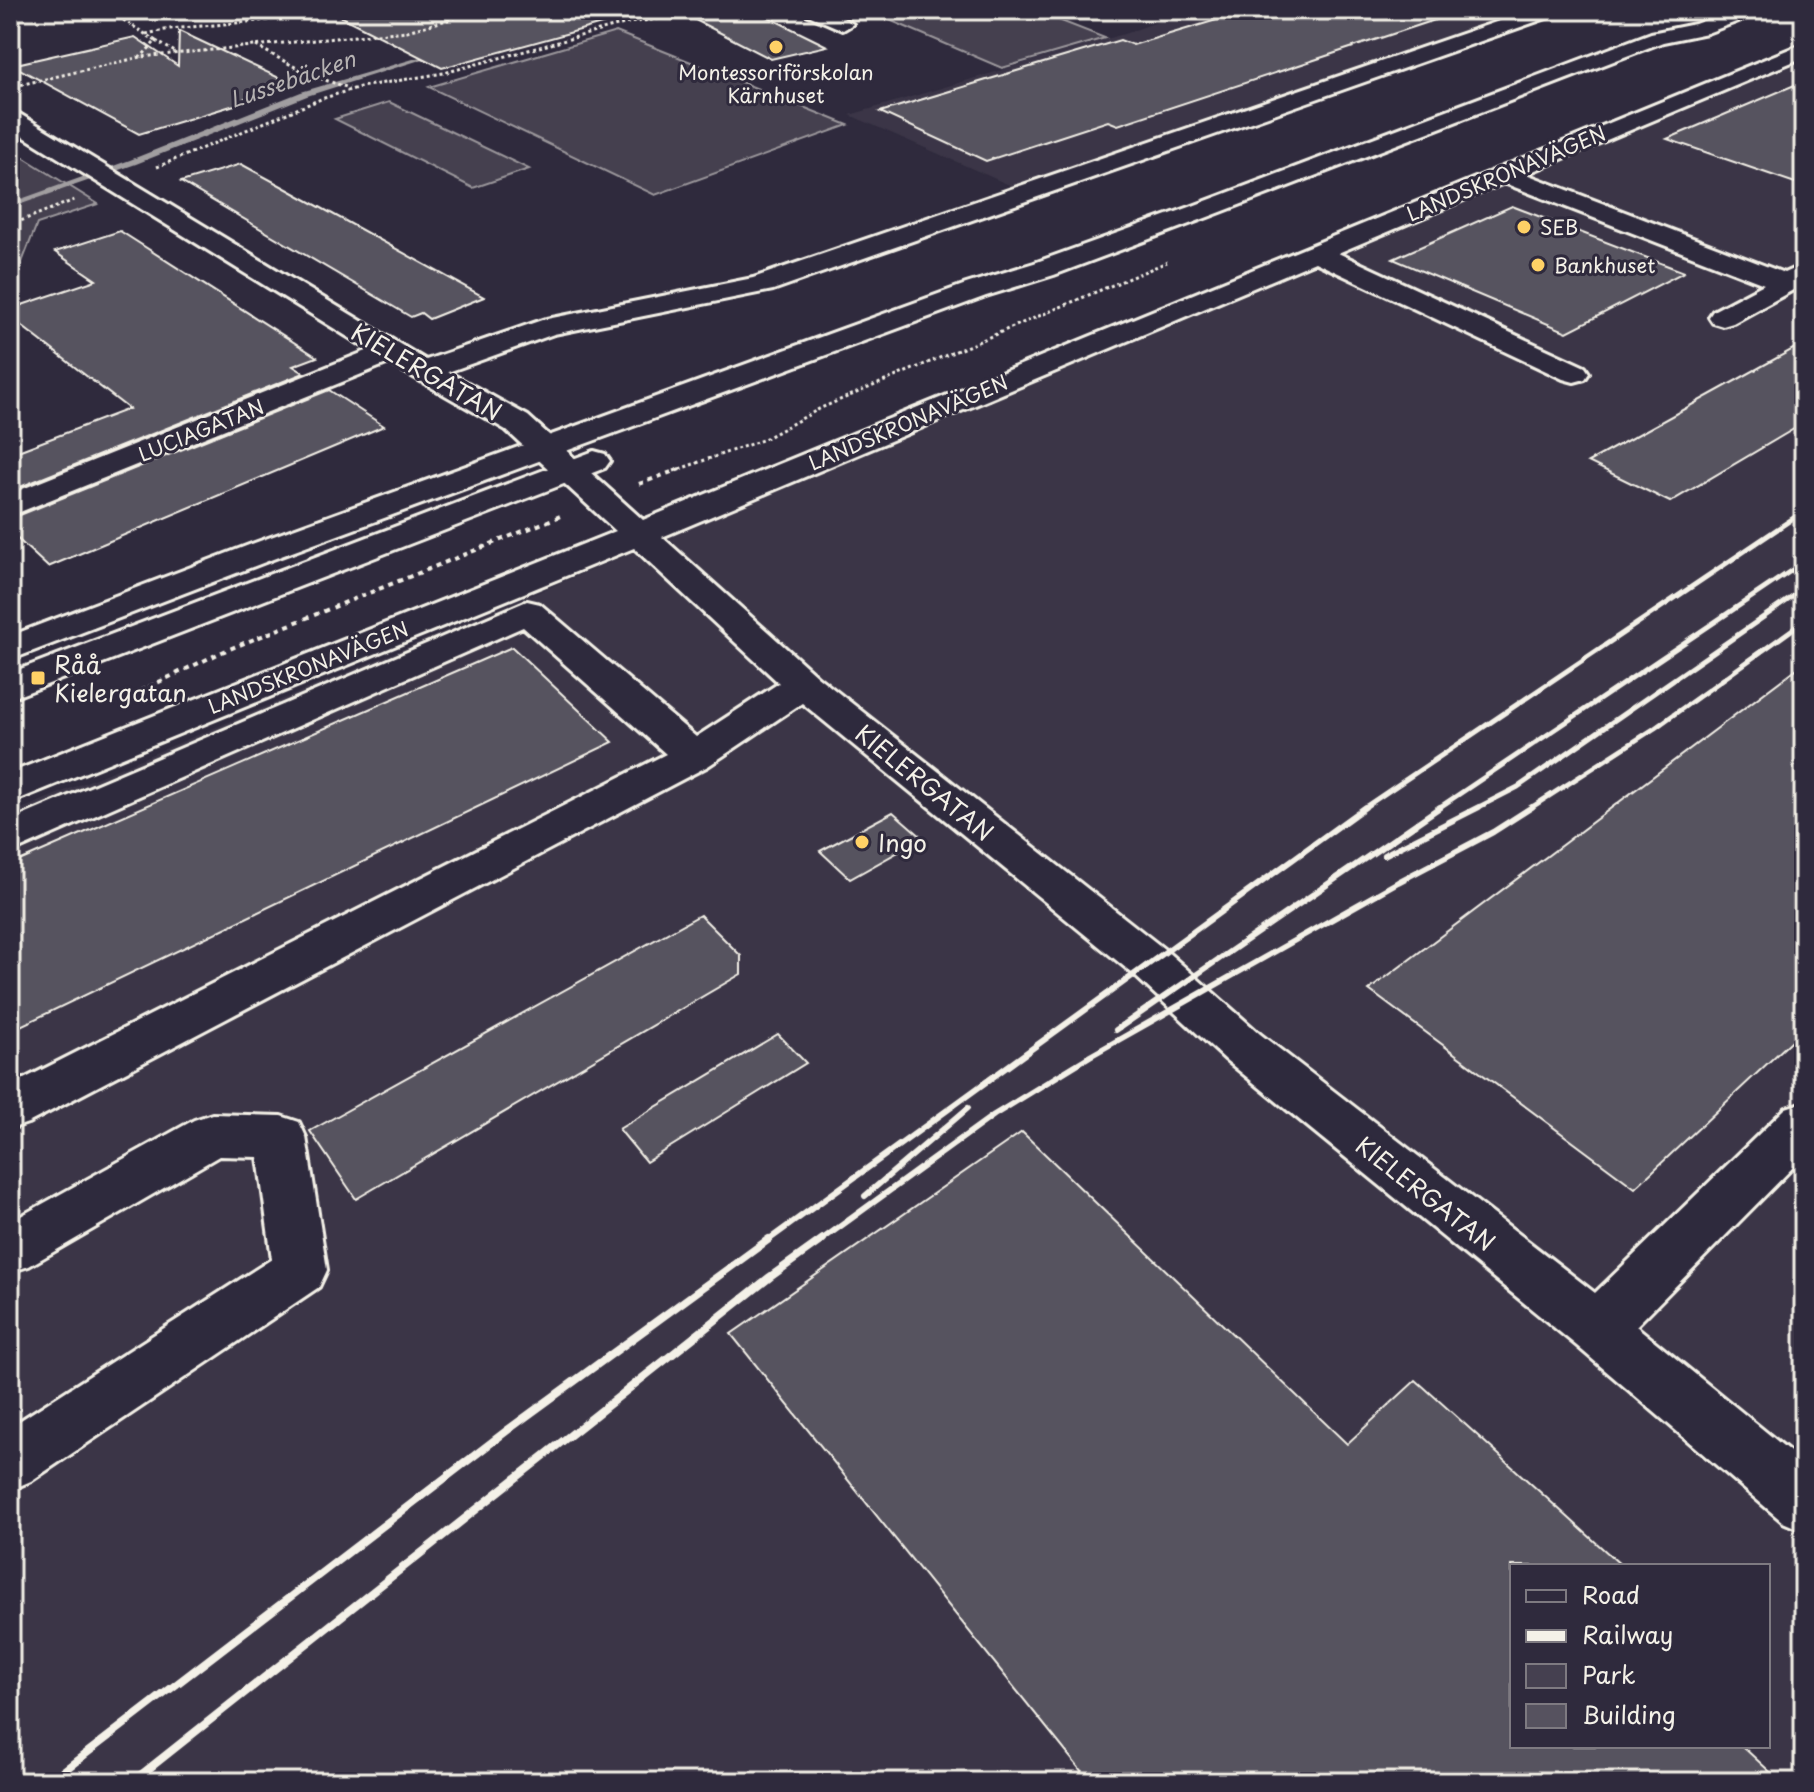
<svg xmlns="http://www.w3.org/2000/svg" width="1814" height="1792" font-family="'Playpen Sans',sans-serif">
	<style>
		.built { fill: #3b3647; fill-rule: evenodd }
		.green { fill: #454050; stroke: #9c989c; stroke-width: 2 }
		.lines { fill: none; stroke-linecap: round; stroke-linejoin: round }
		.stream { fill: #a19ea0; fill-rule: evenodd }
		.building { fill: #56525f; stroke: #f4f1e8; stroke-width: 2 }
		.minor-casing { stroke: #f4f1e8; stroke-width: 6 }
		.major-casing { stroke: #f4f1e8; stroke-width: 6 }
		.path-far1 { stroke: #f4f1e8; stroke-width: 3; stroke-dasharray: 3 3; stroke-linecap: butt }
		.path { stroke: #f4f1e8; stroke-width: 4; stroke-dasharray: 5 5; stroke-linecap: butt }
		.minor { fill: #2f2a3d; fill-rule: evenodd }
		.major { fill: #2f2a3d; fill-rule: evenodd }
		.rail-far2 { stroke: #f4f1e8; stroke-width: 5 }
		.rail-far1 { stroke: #f4f1e8; stroke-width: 6 }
		.rail { stroke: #f4f1e8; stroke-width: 8 }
		.poi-dot { fill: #ffd166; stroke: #2f2a3d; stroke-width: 3 }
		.labels { text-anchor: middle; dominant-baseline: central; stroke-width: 6; stroke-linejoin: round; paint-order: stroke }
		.far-poi-label { font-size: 20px; fill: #f4f1e8; stroke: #2f2a3d; text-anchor: start }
		.far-street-label { font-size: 20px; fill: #f4f1e8; stroke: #2f2a3d }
		.far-water-label { font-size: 22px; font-style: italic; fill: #b6b2b2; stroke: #2f2a3d }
		.street-label { font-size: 24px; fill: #f4f1e8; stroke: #2f2a3d }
		.poi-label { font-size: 24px; fill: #f4f1e8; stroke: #2f2a3d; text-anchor: start }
	</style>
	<rect width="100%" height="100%" fill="#2f2a3d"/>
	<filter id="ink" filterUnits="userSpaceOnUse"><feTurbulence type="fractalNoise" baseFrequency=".0125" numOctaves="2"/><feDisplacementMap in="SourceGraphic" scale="16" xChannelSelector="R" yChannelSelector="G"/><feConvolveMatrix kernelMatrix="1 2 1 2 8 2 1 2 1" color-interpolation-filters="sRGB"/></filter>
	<g filter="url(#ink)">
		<!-- built -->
		<path class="built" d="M1190 10H1573L1014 187 850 115 1124 34Z
			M1804 60V1782H10V814ZM1512 1566H1768V1746H1512Z"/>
		<!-- green -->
		<path class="green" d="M866 10H1033L1105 38 1002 68Z
			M616 32 848 125 655 195 429 87Z
			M389 102 529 169 473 188 335 119Z
			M10 149 98 204 37 224 17 275 10 278Z"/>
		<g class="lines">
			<!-- stream -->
			<path class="stream" d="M437 52 442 53 307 96 136 164 10 208V203L130 160 301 92Z"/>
		</g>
		<!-- building -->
		<path class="building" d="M328 10H608L609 22 442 68Z
			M676 10H754L827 46 771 59Z
			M1250 10H1443L1444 17 1118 125 1108 121 986 161 880 112 1120 40 1133 45Z
			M179 31 292 84 246 98 251 100 139 134 12 65 135 37 178 66Z
			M1804 81V186L1667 139Z
			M241 164 287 189 484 297 429 319 421 313 411 317 181 182Z
			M1512 206 1684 272 1567 332 1393 259Z
			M120 231 317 357 293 366 304 373 10 491V454L129 409 10 317V309L96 280 55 252Z
			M1804 343V423L1670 502 1588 462Z
			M329 390 384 426 48 567 10 532V519Z
			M512 647 613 742 10 1031V865Z
			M1804 663V1029L1635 1188 1369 990Z
			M893 812 923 838 850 879 820 851Z
			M700 915 741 956V974L356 1199 310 1131Z
			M778 1034 806 1063 646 1162 619 1129Z
			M1022 1132 1347 1444 1416 1380 1622 1566H1512V1746H1742L1781 1782H1090L731 1334Z"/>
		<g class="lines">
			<!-- minor casing -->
			<g class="minor-casing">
				<path id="minor" d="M803 10H829L853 24 843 30 806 14Z
					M1531 10H1561L1558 14 773 290 554 334 448 372 528 416 643 520 1804 43V57L1526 174 1784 273 1804 264V284L1733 323 1723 326 1713 323 1709 317 1713 311 1764 284 1504 183 1338 253 1585 367 1589 373 1585 379 1574 382 1563 379 1315 262 662 537 817 676 1164 949 1260 1034 1595 1293 1786 1108 1804 1102V1156L1636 1326 1804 1463V1531L1783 1522 1577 1346 1226 1060 1132 973 802 703 708 766 28 1123 10 1129V1086L666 754 523 627 10 853V821L527 601 540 604 696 737 779 683 634 548 10 803V773L616 531 506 430 389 363 10 516V494L369 350 10 128V111L18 113 426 360 542 320 753 278Z
					M212 1114 281 1116 299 1122 306 1137 327 1270 319 1287 31 1481 10 1490V1427L272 1259 258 1157 219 1156 29 1266 10 1272V1222L194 1120Z"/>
			</g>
			<!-- major casing -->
			<g class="major-casing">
				<path id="major" d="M1732 10H1760L1757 14 1707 33 1663 42 1208 217 1054 275 986 296 273 559 10 660V636L249 545 966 284 1034 263 1190 207 1651 33 1695 24Z
					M594 451 605 454 610 461 605 468 10 699V673Z"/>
			</g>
			<!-- path-far1 -->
			<path class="path-far1" d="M108 10 156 41 141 57
				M116 16 143 10
				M146 34 170 29 377 10
				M156 41 175 52
				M256 46 310 75 349 88
				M15 86 141 57 407 31 484 10
				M157 167 321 99 360 87 444 73 628 23 724 10
				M10 225 77 199
				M674 471 762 440 821 408 1167 262"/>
			<!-- path -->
			<path class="path" d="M639 484 680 469
				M140 691 222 652 563 515"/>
			<!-- minor -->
			<use href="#minor" class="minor"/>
			<!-- major -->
			<use href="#major" class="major"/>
			<!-- rail-far2 -->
			<path class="rail-far2" d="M1362 809 1804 511
				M1437 809 1804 562
				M1475 809 1518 787 1804 589
				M1529 809 1655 728 1804 621"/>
			<!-- rail-far1 -->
			<path class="rail-far1" d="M1384 855 1479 807
				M1116 1030 1440 807
				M865 1196 968 1108
				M767 1241 1365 807
				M820 1241 994 1115 1090 1056 1398 882 1493 832 1532 807"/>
			<!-- rail -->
			<path class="rail" d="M49 1782 509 1429 769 1239
				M132 1782 770 1277 823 1239"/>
		</g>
	</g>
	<!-- markers -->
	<g class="poi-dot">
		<circle cx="776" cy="47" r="8"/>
		<circle cx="1524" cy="227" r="8"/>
		<circle cx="1538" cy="265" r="8"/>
		<rect x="30" y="670" width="16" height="16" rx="4"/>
		<circle cx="862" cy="842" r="8"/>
	</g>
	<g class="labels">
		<!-- far-poi labels -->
		<g class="far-poi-label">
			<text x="776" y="72" text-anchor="middle">Montessoriförskolan<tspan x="776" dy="23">Kärnhuset</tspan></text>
			<text x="1540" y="227">SEB</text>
			<text x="1554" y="265">Bankhuset</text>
		</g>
		<!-- far-street labels -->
		<g class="far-street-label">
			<text transform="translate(1506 173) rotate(-23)">LANDSKRONAVÄGEN</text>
			<text transform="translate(908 422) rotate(-23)">LANDSKRONAVÄGEN</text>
			<text transform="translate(201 430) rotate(-22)">LUCIAGATAN</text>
			<text transform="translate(308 667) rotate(-22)">LANDSKRONAVÄGEN</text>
		</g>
		<!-- far-water labels -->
		<g class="far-water-label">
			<text transform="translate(292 78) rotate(-19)">Lussebäcken</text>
		</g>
		<!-- street labels -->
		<g class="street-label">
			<text transform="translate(427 371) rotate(30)">KIELERGATAN</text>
			<text transform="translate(925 782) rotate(39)">KIELERGATAN</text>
			<text transform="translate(1426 1193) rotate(38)">KIELERGATAN</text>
		</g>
		<!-- poi labels -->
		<g class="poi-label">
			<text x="54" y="664">Råå<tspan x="54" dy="28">Kielergatan</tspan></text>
			<text x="878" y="842">Ingo</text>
		</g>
	</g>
	<!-- margin -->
	<rect width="1814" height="1792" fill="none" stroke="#2f2a3d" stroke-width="40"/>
	<rect x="20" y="20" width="1774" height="1752" fill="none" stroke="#f4f1e8" stroke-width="3" filter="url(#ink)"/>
	<!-- legend -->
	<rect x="1510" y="1564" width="260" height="184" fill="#2f2a3d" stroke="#7e7a81" stroke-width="2"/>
	<rect x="1526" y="1590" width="40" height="12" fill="#2f2a3d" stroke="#7e7a81" stroke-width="2"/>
	<text x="1582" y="1604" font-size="24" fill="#f4f1e8">Road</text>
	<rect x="1526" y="1630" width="40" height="12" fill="#f4f1e8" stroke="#7e7a81" stroke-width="2"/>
	<text x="1582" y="1644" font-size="24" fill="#f4f1e8">Railway</text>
	<rect x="1526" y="1664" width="40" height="24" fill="#454050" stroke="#7e7a81" stroke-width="2"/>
	<text x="1582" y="1684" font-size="24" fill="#f4f1e8">Park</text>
	<rect x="1526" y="1704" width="40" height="24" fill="#56525f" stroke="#7e7a81" stroke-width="2"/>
	<text x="1582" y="1724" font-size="24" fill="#f4f1e8">Building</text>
</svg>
